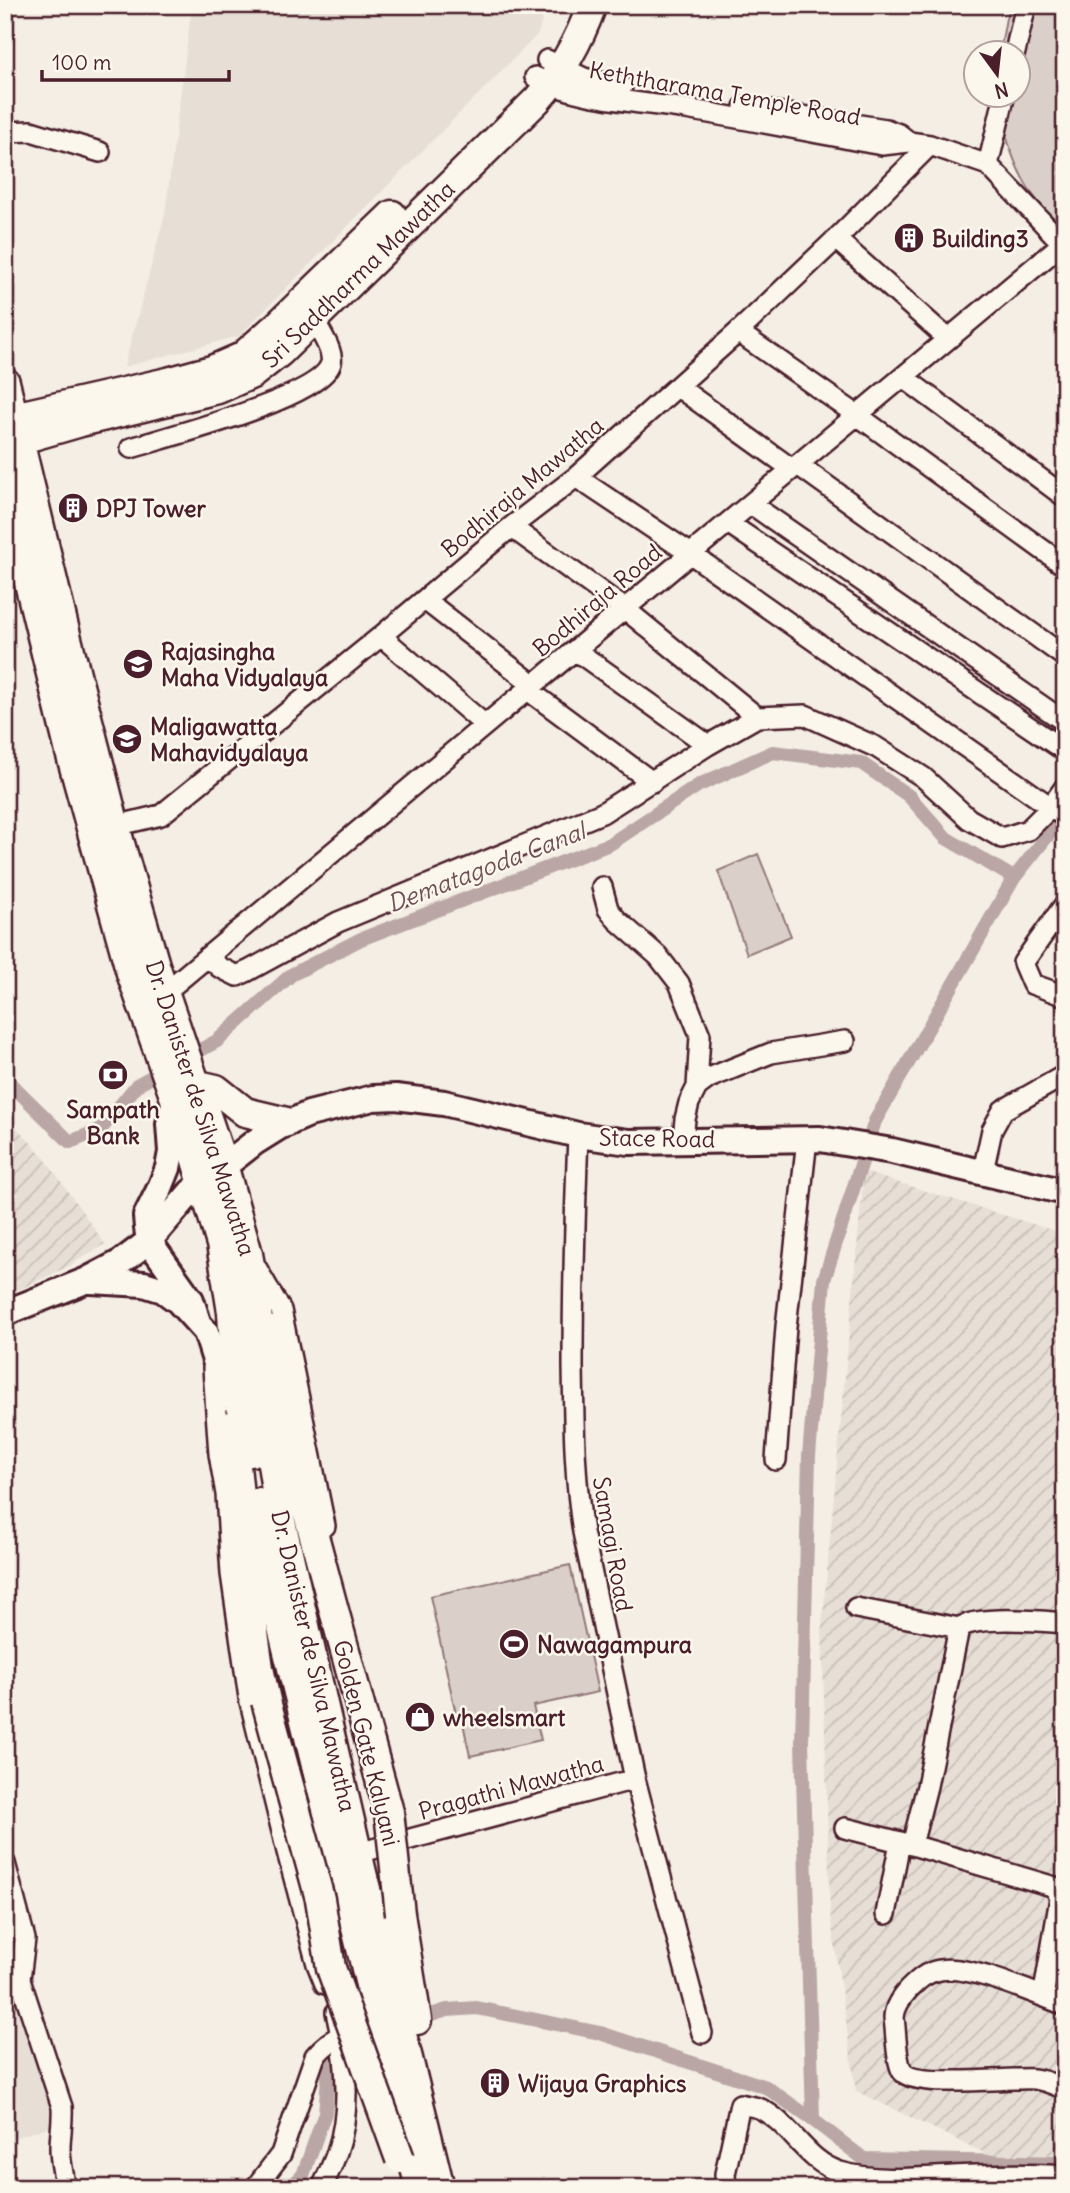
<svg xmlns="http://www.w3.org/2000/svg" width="1070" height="2193" font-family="Delius,sans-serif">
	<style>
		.built { fill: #e7dfd6 }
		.industrial { fill: url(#industrial-furrows) }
		.green { fill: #dbd0c9; stroke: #92787a; stroke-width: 2 }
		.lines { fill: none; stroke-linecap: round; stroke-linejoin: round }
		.canal { stroke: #baa7a5; stroke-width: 14 }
		.minor-casing { stroke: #4a1f2b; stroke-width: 24 }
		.major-casing { stroke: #4a1f2b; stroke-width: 30 }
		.highway-casing { stroke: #4a1f2b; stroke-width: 33 }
		.minor { stroke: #fbf7ec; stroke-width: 19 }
		.major { stroke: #fbf7ec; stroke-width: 24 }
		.highway { stroke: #fbf7ec; stroke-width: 28 }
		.highway-bridge-casing { stroke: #4a1f2b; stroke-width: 33; stroke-linecap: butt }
		.highway-bridge { stroke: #fbf7ec; stroke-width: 28 }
		.labels { text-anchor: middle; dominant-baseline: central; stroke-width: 5; stroke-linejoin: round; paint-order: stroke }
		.street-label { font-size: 23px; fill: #4a1f2b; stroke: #fbf7ec }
		.poi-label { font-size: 23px; font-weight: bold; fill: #4a1f2b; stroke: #fbf7ec; text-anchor: start }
		.water-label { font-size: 24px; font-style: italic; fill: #714f56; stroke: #fbf7ec }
	</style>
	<defs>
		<pattern id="industrial-furrows" width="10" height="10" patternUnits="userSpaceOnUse" patternTransform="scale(1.75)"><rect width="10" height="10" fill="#e7dfd6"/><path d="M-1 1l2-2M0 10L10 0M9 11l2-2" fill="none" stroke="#c8bfb8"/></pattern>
	</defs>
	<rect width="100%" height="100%" fill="#f4eee4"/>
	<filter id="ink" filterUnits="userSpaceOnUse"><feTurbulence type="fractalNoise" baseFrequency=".0143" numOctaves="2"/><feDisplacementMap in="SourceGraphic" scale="14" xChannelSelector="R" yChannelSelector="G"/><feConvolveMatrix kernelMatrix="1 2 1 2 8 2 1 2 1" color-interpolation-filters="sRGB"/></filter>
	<g filter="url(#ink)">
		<!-- built -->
		<path class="built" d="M192 5H546L538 34 239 336 124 367 165 214Z
			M5 1978H8L57 2124 5 2141Z"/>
		<!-- industrial -->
		<path class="industrial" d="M5 1115 43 1156 105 1244 67 1267 5 1296Z
			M864 1172 1065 1234V2188H1057L856 2091 830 1913 822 1626Z"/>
		<!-- green -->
		<path class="green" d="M1012 5H1065V232C1056 223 1047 213 1039 203 1016 176 1001 129 1000 95L1018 94V52H1000L1006 18Z
			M758 854 791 936 747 954 718 871Z
			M570 1565 598 1692 533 1706 541 1740 470 1756 463 1723H458L430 1596Z"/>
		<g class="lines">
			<!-- canal -->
			<path class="canal" d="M1065 814 1014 878 875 1121 824 1280 809 1456 802 1742 813 2120 864 2159 1065 2163
				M5 1078 70 1142 100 1130 137 1085 217 1041 291 975 361 939 610 844 699 785 773 752 861 763 909 796 946 838 1014 878
				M415 2020 447 2010 477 2008 600 2033 766 2087 813 2120
				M290 2188 303 2175 325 2113 329 2065 335 2049 349 2043"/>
			<!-- minor casing -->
			<g class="minor-casing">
				<path id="minor" d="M1015 52 1026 5
					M547 60 584 78 622 87
					M535 77C580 100 636 101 686 109 751 120 817 133 882 145L909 142 930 145 988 165 1065 246
					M744 107 886 129 899 134 909 142
					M5 132 31 131 100 152
					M988 165 1005 94
					M836 239 948 339
					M738 332 857 415 1065 566
					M903 377 1065 497
					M678 387 792 469
					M131 448C167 437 321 398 331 363 334 350 319 331 314 319
					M798 465 1065 657
					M576 477 691 554 1065 817
					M751 504 1065 722
					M728 523 1065 751
					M511 527 625 609 757 717
					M425 600 534 685
					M381 636 485 725
					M575 650 708 745
					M528 690 652 782
					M115 826 161 815 381 636 511 527 576 477 738 332 836 239 930 145
					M602 887 608 909 617 920 658 956 679 983 700 1035 697 1087
					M1065 904 1023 963 1032 984 1065 996
					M208 956 219 967 237 976 248 971 338 922 602 813 708 745 757 717 805 715 876 747 923 777 969 819 1002 838 1028 830 1050 808 1065 787
					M164 993 1062 244
					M578 1135C575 1212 573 1289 573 1366 574 1423 574 1476 583 1532L635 1779 702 2033
					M683 1140 685 1119 689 1103 697 1087 709 1078 771 1053 845 1041
					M983 1171 992 1130 1003 1110 1065 1075
					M256 1267 281 1310 325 1526
					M213 1368 219 1454 226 1494 231 1574 249 1698 287 1852 317 1964 325 1984
					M776 1460 786 1327 807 1139
					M856 1608 959 1628C978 1615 1040 1621 1065 1623
					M845 1828 912 1845 1055 1887 1060 1898 1044 1992 1046 1997
					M912 1845 927 1786 959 1628
					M358 1853 635 1779
					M5 1863 25 1939 20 1979 62 2107C63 2123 60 2134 60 2148 60 2161 63 2174 66 2188
					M886 1914 900 1842
					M1065 2005C1036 1994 968 1964 940 1970 926 1972 918 1980 908 1990 901 1998 894 2007 894 2018 896 2031 896 2060 902 2071 914 2089 1011 2077 1034 2079 1045 2080 1055 2085 1065 2089
					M255 2188 281 2154 315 2056C325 2044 337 2036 351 2031
					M322 2188C327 2176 333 2164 337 2152 352 2109 346 2056 336 2012
					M726 2188 725 2174 740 2104C746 2106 755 2106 761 2109 792 2125 805 2161 840 2172 875 2182 916 2178 952 2176 990 2174 1027 2173 1065 2176"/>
			</g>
			<!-- major casing -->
			<g class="major-casing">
				<path id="major" d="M175 1100 169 1124 171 1152 168 1168 160 1188 146 1216 147 1228 149 1241 191 1300 198 1322
					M91 1281 144 1284 163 1290 178 1301 206 1332 220 1376 224 1384 237 1400
					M5 1313 85 1281 121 1262 149 1241 191 1192 255 1142 279 1127 309 1114 373 1098 396 1097 444 1103 578 1135 629 1142 820 1139 892 1151 1065 1192"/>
			</g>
			<!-- highway casing -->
			<g class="highway-casing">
				<path id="highway" d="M5 382 63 623 115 826 155 965 224 1168 248 1254 257 1305 259 1352 266 1425 281 1522 362 1873 440 2188
					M5 419 168 382 212 370 242 357 278 325 392 215
					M5 444 81 422 218 389 252 374 280 352 537 100C562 72 579 41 592 5
					M5 484 70 752 131 973 192 1147 221 1244 232 1312 237 1400 246 1416 251 1452
					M194 1084 216 1089 245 1112 287 1122
					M267 1330 278 1357 302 1491 335 1614
					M232 1426 250 1605 259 1668 266 1701
					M259 1502 274 1595 420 2188
					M400 1914 417 2020"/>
			</g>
			<!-- minor -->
			<use href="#minor" class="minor"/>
			<!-- major -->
			<use href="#major" class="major"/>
			<!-- highway -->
			<use href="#highway" class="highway"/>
			<!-- highway-bridge casing -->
			<g class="highway-bridge-casing">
				<path id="highway-bridge" d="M335 1614 389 1812 400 1914
					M266 1701 320 1899 331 1968 400 2159"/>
			</g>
			<!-- highway-bridge -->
			<use href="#highway-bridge" class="highway-bridge"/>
		</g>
	</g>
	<!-- icons -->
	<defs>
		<g id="building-disc" transform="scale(1.575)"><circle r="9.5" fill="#4a1f2b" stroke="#fbf7ec"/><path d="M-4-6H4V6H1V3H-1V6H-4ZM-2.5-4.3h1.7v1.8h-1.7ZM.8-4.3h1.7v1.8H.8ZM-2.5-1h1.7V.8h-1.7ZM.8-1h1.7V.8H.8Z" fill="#fff"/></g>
		<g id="school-disc" transform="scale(1.575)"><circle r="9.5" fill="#4a1f2b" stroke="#fbf7ec"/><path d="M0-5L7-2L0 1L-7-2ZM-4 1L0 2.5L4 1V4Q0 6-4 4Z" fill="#fff"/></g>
		<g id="bank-disc" transform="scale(1.575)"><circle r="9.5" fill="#4a1f2b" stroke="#fbf7ec"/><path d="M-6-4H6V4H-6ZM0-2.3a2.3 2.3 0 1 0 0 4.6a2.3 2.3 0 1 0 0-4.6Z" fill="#fff"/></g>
		<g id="stadium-disc" transform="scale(1.575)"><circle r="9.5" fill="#4a1f2b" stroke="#fbf7ec"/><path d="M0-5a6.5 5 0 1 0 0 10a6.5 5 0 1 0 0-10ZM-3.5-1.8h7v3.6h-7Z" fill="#fff"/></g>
		<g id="shop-disc" transform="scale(1.575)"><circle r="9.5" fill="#4a1f2b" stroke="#fbf7ec"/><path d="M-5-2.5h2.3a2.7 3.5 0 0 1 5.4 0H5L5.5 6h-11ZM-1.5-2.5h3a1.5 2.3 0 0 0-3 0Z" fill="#fff"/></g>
	</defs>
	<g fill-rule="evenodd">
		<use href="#building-disc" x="909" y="238"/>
		<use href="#building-disc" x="73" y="508"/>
		<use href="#school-disc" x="138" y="664"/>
		<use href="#school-disc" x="127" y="739"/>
		<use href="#bank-disc" x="113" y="1075"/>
		<use href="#stadium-disc" x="514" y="1644"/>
		<use href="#shop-disc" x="420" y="1717"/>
		<use href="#building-disc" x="495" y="2083"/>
	</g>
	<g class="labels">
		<!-- street labels -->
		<g class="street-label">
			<text transform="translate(725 93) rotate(10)">Keththarama Temple Road</text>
			<text transform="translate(358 274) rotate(-44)">Sri Saddharma Mawatha</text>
			<text transform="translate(522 487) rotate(-40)">Bodhiraja Mawatha</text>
			<text transform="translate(597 600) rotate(-40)">Bodhiraja Road</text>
			<text transform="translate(201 1108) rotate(72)">Dr. Danister de Silva Mawatha</text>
			<text transform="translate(657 1138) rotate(1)">Stace Road</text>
			<text transform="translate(613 1544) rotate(80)">Samagi Road</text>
			<text transform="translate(314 1661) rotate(77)">Dr. Danister de Silva Mawatha</text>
			<text transform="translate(367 1743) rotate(76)">Golden Gate Kalyani</text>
			<text transform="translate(511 1787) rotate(-15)">Pragathi Mawatha</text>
		</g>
		<!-- poi labels -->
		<g class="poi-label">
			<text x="932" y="238">Building3</text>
			<text x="96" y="508">DPJ Tower</text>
			<text x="161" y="651">Rajasingha<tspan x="161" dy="26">Maha Vidyalaya</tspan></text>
			<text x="150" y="726">Maligawatta<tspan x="150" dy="26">Mahavidyalaya</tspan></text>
			<text x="113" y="1109" text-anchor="middle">Sampath<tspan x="113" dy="26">Bank</tspan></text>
			<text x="537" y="1644">Nawagampura</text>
			<text x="443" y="1717">wheelsmart</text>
			<text x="518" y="2083">Wijaya Graphics</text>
		</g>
		<!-- water labels -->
		<g class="water-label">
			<text transform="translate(486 867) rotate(-21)">Dematagoda Canal</text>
		</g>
	</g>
	<!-- margin -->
	<rect width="1070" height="2193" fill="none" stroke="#fbf7ec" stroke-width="28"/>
	<rect x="14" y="14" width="1042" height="2165" fill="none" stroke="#4a1f2b" stroke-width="2.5" filter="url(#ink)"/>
	<!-- north arrow -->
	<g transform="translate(997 74) rotate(165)"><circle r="33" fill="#fbf7ec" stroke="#b4a19f" stroke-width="2"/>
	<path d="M0-5L12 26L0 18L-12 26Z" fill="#4a1f2b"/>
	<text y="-10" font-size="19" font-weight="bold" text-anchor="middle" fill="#4a1f2b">N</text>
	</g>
	<!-- scale -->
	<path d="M42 70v10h187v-10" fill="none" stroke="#4a1f2b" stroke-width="3.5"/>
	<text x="52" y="70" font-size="21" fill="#4a1f2b" stroke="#fbf7ec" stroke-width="5" paint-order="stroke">100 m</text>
</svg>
